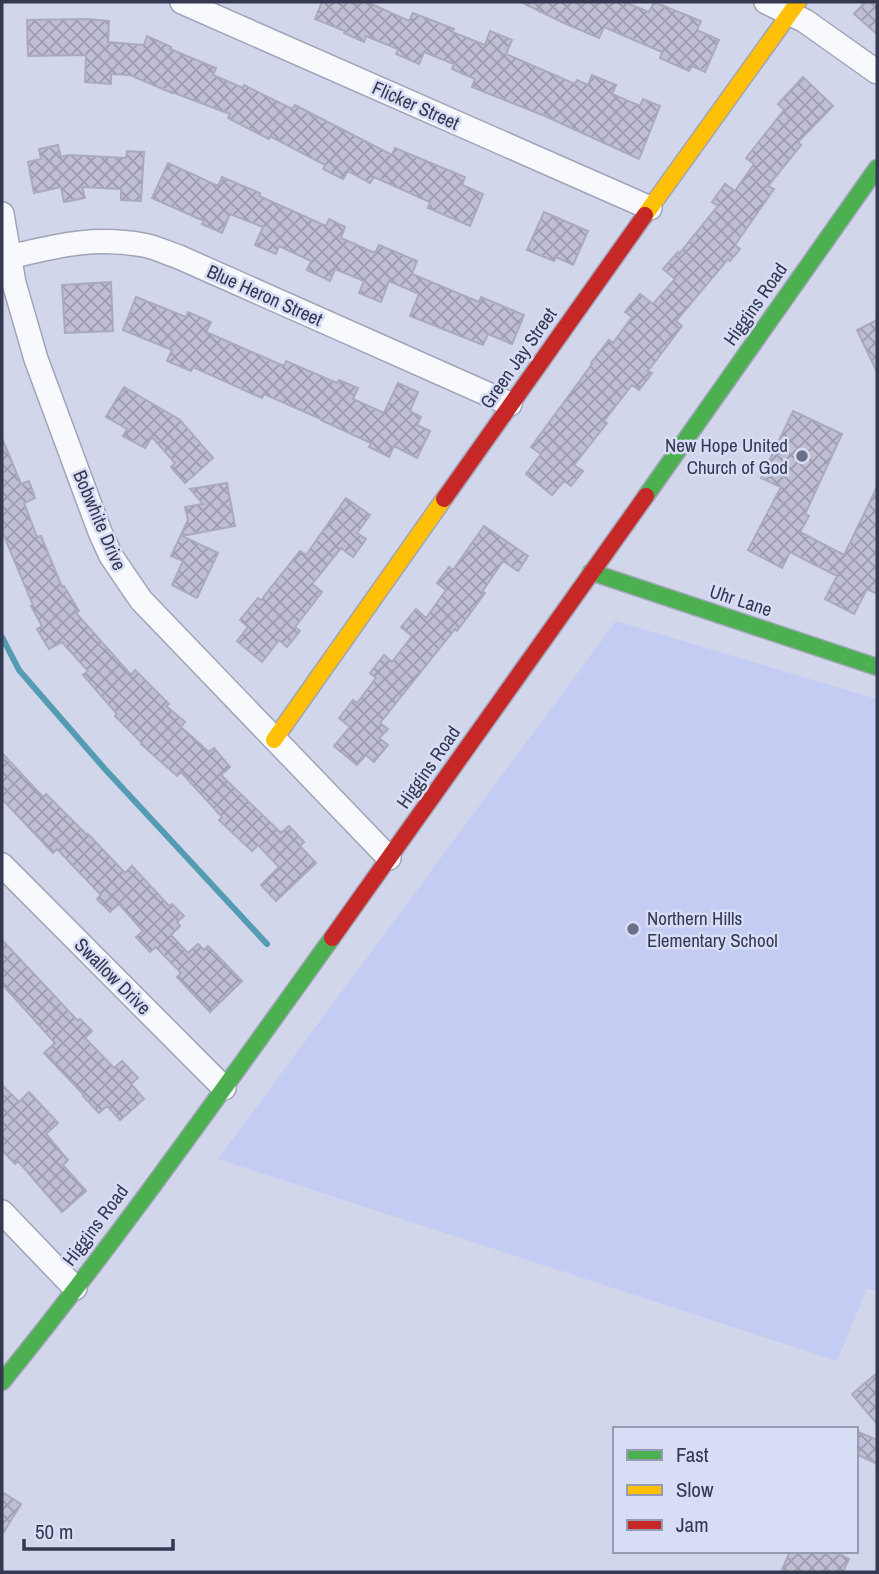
<svg xmlns="http://www.w3.org/2000/svg" width="879" height="1574" font-family="'Archivo Narrow',sans-serif">
	<style>
		.built { fill: #c5ccf3 }
		.lines { fill: none; stroke-linecap: round; stroke-linejoin: round }
		.stream { stroke: #549cb1; stroke-width: 6 }
		.building { fill: url(#building-cross-hatch); stroke: #aaa9bd; stroke-width: 2 }
		.street-casing { stroke: #a1a4b8; stroke-width: 26 }
		.fast-casing { stroke: #a1a4b8; stroke-width: 19 }
		.slow-casing { stroke: #a1a4b8; stroke-width: 19 }
		.jam-casing { stroke: #a1a4b8; stroke-width: 19 }
		.street { stroke: #f8f9fc; stroke-width: 23 }
		.fast { stroke: #4caf50; stroke-width: 16 }
		.slow { stroke: #ffc107; stroke-width: 16 }
		.jam { stroke: #c62828; stroke-width: 16 }
		.poi-dot { fill: #6b6f87; stroke: #d8ddf6; stroke-width: 2.5 }
		.labels { text-anchor: middle; dominant-baseline: central; stroke-width: 5; stroke-linejoin: round; paint-order: stroke }
		.street-label { font-size: 19px; fill: #343851; stroke: #d8ddf6 }
		.poi-label { font-size: 19px; fill: #343851; stroke: #d8ddf6; text-anchor: end }
	</style>
	<defs>
		<pattern id="building-cross-hatch" width="8" height="8" patternUnits="userSpaceOnUse" patternTransform="scale(1.75)"><rect width="8" height="8" fill="#c0bed4"/><path d="M0 0l8 8M0 8l8-8" fill="none" stroke="#9d9bae"/></pattern>
	</defs>
	<rect width="100%" height="100%" fill="#d2d6ea"/>
	<!-- built -->
	<path class="built" d="M616 621 877 699V1291L867 1289 837 1361 218 1159Z"/>
	<g class="lines">
		<!-- stream -->
		<path class="stream" d="M2 637 19 670 104 768 267 944"/>
	</g>
	<!-- building -->
	<path class="building" d="M322 2H367L409 21 413 13 454 29 452 32 485 45 490 31 512 40 506 54 575 84 577 80 588 85 592 75 616 85 612 94 640 106 643 99 660 106 639 159 545 116 472 87 475 79 452 69 454 64 424 52 419 64 396 54 398 49 366 36 364 42 344 33 345 31 315 19Z
		M521 2H624L649 12 654 2 701 21 697 30 719 40 705 72 692 66 689 71 660 58 662 52 604 27 599 38 564 23Z
		M865 2H877V34L854 14Z
		M87 19 109 21 108 42 144 45 147 36 171 47 170 49 216 68 213 75 243 88 244 85 292 109 295 105 392 155 395 148 465 177 462 185 483 194 470 226 428 208 430 202 374 177 370 183 348 171 343 179 323 169 325 165 270 136 269 139 228 118 230 114 172 92V93L130 75 111 74V84L85 82 86 55 28 56 27 20Z
		M803 77 833 106 798 142 801 145 768 186 774 189 735 245 740 249 730 261 728 259 676 321 682 326 648 371 652 373 639 390 632 385 604 421 607 423 574 465 583 471 571 486 564 481 552 495 526 474 541 454 531 447 592 364 591 363 609 340 613 343 632 317 625 312 640 294 653 304 675 279 663 269 678 252 679 254 718 206 712 202 725 184 735 191 754 164 746 158 784 110 778 104Z
		M58 145 61 157 69 155 126 158 127 151 144 152 141 201 121 200V189L82 187 85 198 64 202 61 187 34 193 28 162 41 159 39 149Z
		M168 163 218 186 222 177 260 193 259 196 326 226 329 219 345 227 341 238 375 253 379 245 417 261 412 274 479 302 481 297 524 315 512 344 488 334 483 345 410 316 419 294 389 281 381 302 359 293 364 281 335 269 330 281 307 270 311 261 279 246 276 254 255 245 263 227 230 214 222 233 202 224 204 221 152 198Z
		M544 212 588 231 573 265 556 257 554 261 527 250Z
		M111 282 113 331 65 333 62 285Z
		M136 297 186 317 188 312 211 322 206 332 284 366 286 361 337 383 339 380 358 388 353 399 384 413 398 383 418 392 410 411 421 417 417 425 430 431 417 458 394 446 389 457 369 447 371 443 321 420V419L264 394 262 398 193 367 191 371 167 361 172 350 123 330Z
		M877 320V372L857 330Z
		M124 387 180 420 213 458 185 483 171 467 175 463 152 437 145 448 123 436 127 429 106 417Z
		M793 411 842 434 805 514 809 516 800 532 844 555 877 487V594L867 589 854 614 825 599 837 576 790 552 782 568 748 550 781 487 761 478Z
		M2 438 21 484 29 481 35 498 24 503 37 537 41 536 62 587 64 586 79 611 76 613 131 675 135 670 169 704 166 706 185 722 181 727 209 752 214 748 230 767 221 775 281 833 289 826 304 842 300 846 316 863 276 901 261 885 279 867 258 845 252 851 219 820 222 817 181 772 177 776 141 744 142 743 115 716 117 714 83 675 88 671 62 642 49 649 37 629 42 626 31 606 33 605 2 531Z
		M227 483 235 526 182 536 218 553 197 598 172 585 183 561 171 556 188 520 185 507 203 504 190 489Z
		M346 498 370 515 357 533 366 539 353 557 341 548 312 584 322 592 295 627 300 631 287 647 279 640 262 662 237 641 248 627 240 620 258 598 261 600 300 551 306 555Z
		M484 526 528 556 518 571 503 561 482 592 485 593 457 631 455 629 380 723 388 729 379 738 388 745 374 762 366 755 357 765 334 746 350 727 339 718 353 700 357 703 376 678 370 673 384 655 392 662 412 636 401 627 416 609 426 618 446 590 437 583 449 567 453 570Z
		M2 753 43 797 46 794 87 835 88 834 125 873 132 866 169 906 172 904 184 916 177 922 180 926 171 935 188 953 198 944 204 950 208 946 242 981 210 1012 177 977 181 973 156 947 150 952 136 937 143 931 119 904 110 912 97 899 101 895 57 849 53 853 2 799Z
		M2 940 78 1021 80 1019 92 1031 85 1038 114 1068 122 1061 138 1078 131 1084 144 1099 120 1120 107 1106 99 1113 83 1096 84 1095 44 1053 55 1043 2 984Z
		M2 1085 19 1102 29 1092 58 1123 46 1134 68 1160 63 1165 86 1191 62 1212 18 1161 15 1164 2 1150Z
		M877 1373V1424L852 1394Z
		M856 1431 877 1440V1464L856 1454Z
		M2 1492 21 1504 2 1535Z
		M790 1551H833L849 1559 843 1572H781Z"/>
	<g class="lines">
		<!-- street casing -->
		<g class="street-casing">
			<path id="street" d="M182 2 650 208
				M766 2 805 21 877 72
				M2 214 14 283 36 359 100 532 111 556 141 600 389 858
				M9 257C57 246 93 236 143 245 155 247 167 253 179 257L510 404
				M2 865 224 1088
				M2 1212 75 1288"/>
		</g>
		<!-- fast casing -->
		<g class="fast-casing">
			<path id="fast" d="M646 496 877 168
				M591 572 877 667
				M2 1382C118 1239 224 1088 332 938"/>
		</g>
		<!-- slow casing -->
		<g class="slow-casing">
			<path id="slow" d="M645 215 798 2
				M274 740 444 499"/>
		</g>
		<!-- jam casing -->
		<g class="jam-casing">
			<path id="jam" d="M444 499 645 215
				M332 938 646 496"/>
		</g>
		<!-- street -->
		<use href="#street" class="street"/>
		<!-- fast -->
		<use href="#fast" class="fast"/>
		<!-- slow -->
		<use href="#slow" class="slow"/>
		<!-- jam -->
		<use href="#jam" class="jam"/>
	</g>
	<!-- markers -->
	<g class="poi-dot">
		<circle cx="802" cy="456" r="7"/>
		<circle cx="633" cy="929" r="7"/>
	</g>
	<g class="labels">
		<!-- street labels -->
		<g class="street-label">
			<text transform="translate(416 105) rotate(24)">Flicker Street</text>
			<text transform="translate(265 295) rotate(24)">Blue Heron Street</text>
			<text transform="translate(755 304) rotate(-55)">Higgins Road</text>
			<text transform="translate(518 358) rotate(-55)">Green Jay Street</text>
			<text transform="translate(100 520) rotate(67)">Bobwhite Drive</text>
			<text transform="translate(741 600) rotate(18)">Uhr Lane</text>
			<text transform="translate(428 767) rotate(-55)">Higgins Road</text>
			<text transform="translate(113 976) rotate(45)">Swallow Drive</text>
			<text transform="translate(95 1225) rotate(-53)">Higgins Road</text>
		</g>
		<!-- poi labels -->
		<g class="poi-label">
			<text x="788" y="445">New Hope United<tspan x="788" dy="22">Church of God</tspan></text>
			<text x="647" y="918" text-anchor="start">Northern Hills<tspan x="647" dy="22">Elementary School</tspan></text>
		</g>
	</g>
	<!-- border -->
	<rect width="879" height="1574" fill="none" stroke="#343851" stroke-width="7"/>
	<!-- legend -->
	<rect x="613" y="1427" width="245" height="126" fill="#d8ddf6" stroke="#969bb4" stroke-width="2"/>
	<rect x="627" y="1450" width="35" height="10" fill="#4caf50" stroke="#969bb4" stroke-width="2"/>
	<text x="676" y="1462" font-size="21" fill="#343851">Fast</text>
	<rect x="627" y="1485" width="35" height="10" fill="#ffc107" stroke="#969bb4" stroke-width="2"/>
	<text x="676" y="1497" font-size="21" fill="#343851">Slow</text>
	<rect x="627" y="1520" width="35" height="10" fill="#c62828" stroke="#969bb4" stroke-width="2"/>
	<text x="676" y="1532" font-size="21" fill="#343851">Jam</text>
	<!-- scale -->
	<path d="M24 1539v10h149v-10" fill="none" stroke="#343851" stroke-width="3.5"/>
	<text x="35" y="1539" font-size="21" fill="#343851" stroke="#d8ddf6" stroke-width="5" paint-order="stroke">50 m</text>
</svg>
